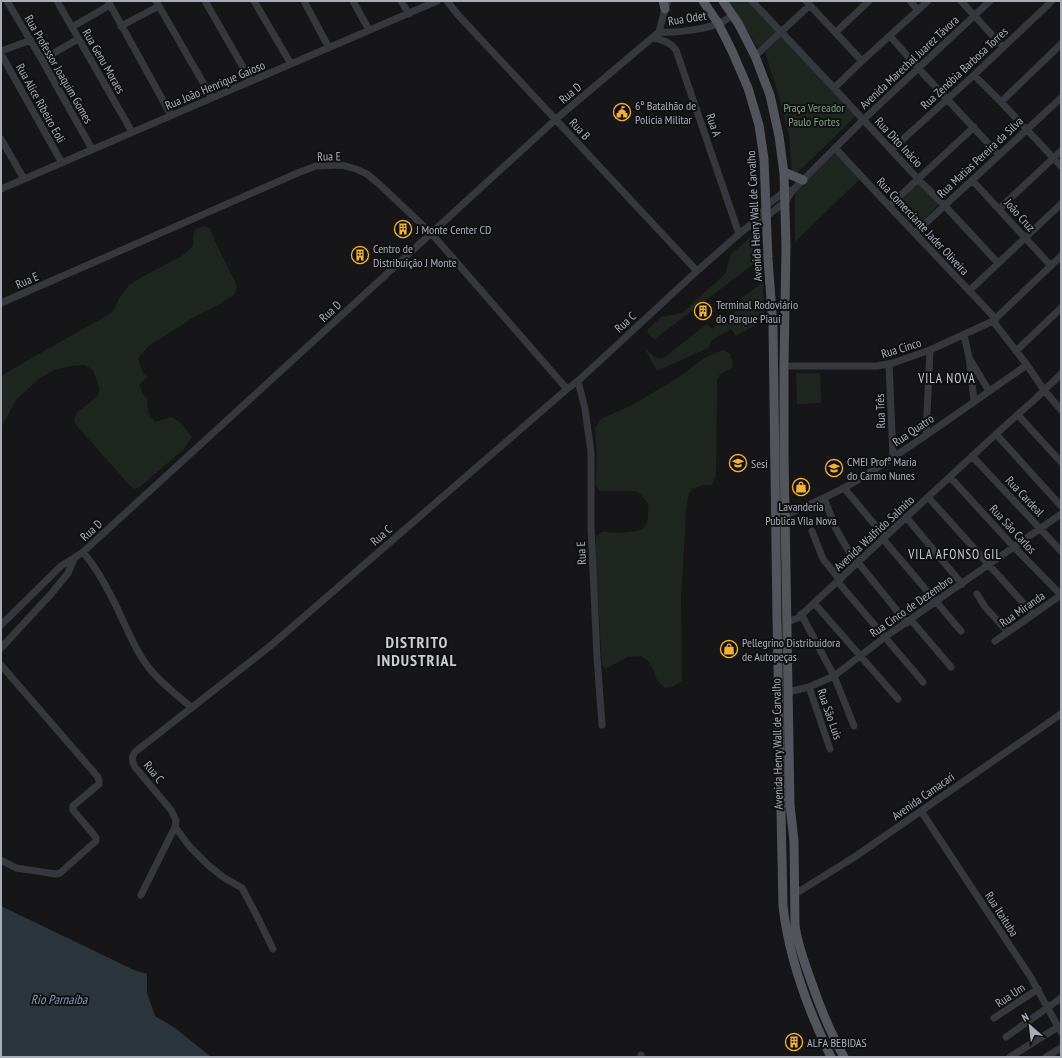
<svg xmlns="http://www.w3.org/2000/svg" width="1062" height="1058" font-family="'PT Sans Narrow',sans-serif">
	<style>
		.green { fill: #1e261f }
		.water { fill: #2c353c }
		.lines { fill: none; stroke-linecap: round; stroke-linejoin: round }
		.minor { stroke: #37383d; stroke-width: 7 }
		.major { stroke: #53555c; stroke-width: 9 }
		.labels { text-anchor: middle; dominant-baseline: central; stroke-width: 4; stroke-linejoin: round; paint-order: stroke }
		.street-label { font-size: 12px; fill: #a8adb8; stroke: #111113 }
		.poi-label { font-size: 12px; fill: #a8adb8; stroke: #111113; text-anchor: start }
		.park-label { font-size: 12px; fill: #7fa381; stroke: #111113 }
		.neighbourhood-label { font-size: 13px; letter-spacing: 1px; fill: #c9ccd4; stroke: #111113 }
		.water-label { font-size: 13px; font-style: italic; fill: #7f9bb3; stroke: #111113 }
		.district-label { font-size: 16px; font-weight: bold; letter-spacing: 1px; fill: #c9ccd4; stroke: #111113 }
	</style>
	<rect width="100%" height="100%" fill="#161618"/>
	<!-- green -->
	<path class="green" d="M729 1H749L778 31 758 48Z
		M782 36 857 115 796 174 792 172 789 135 779 97 765 52Z
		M837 152 861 178 795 242V193Z
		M918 183 939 204 916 228 895 205Z
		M203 226 210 228 215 241 237 286 235 294 218 305 194 317 149 346 138 358 142 371 147 377 139 385 144 396 147 398 148 413 155 422 172 417 180 422 192 437 184 449 140 487 133 489 77 426 74 421 77 412 97 397 100 389 93 370 85 365 70 366 55 370 41 377 16 400 1 428V376L49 348 101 319 113 311 120 297 129 285 142 277 182 256 193 246V236L195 230Z
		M758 233 760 235V259L655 339C650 337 648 335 647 330L661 317 682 313 725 274 731 254 753 235Z
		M763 282 764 320 736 336 731 329 712 340 708 348 657 371 644 347 655 357 660 359 666 356 707 324 712 329 745 304 742 298Z
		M723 350 730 354 733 364 731 369 720 374 717 380 716 476 712 485H703L693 489 689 493 686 509 683 566 681 597 682 681 674 686 665 688 657 680 653 669 648 661 641 656 628 657 605 669 602 664 595 551 596 537 602 532C613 532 640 536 646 524 649 519 648 509 648 503L637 491H600L596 486V471L597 454 595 429 601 419 634 404 682 375 704 358Z
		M796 373H820L821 403 797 404Z"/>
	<!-- water -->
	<path class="water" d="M1 906 134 970 147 974V993L155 1016 175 1028 211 1057H1Z"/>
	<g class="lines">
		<!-- minor -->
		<path class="minor" d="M7 1 42 60 92 149
			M57 1 132 132
			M108 1 171 115
			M156 1 212 98
			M205 1 251 81
			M254 1 291 64
			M304 1 329 48
			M353 1 369 30
			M401 1 409 14
			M447 1 459 16 697 271
			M752 1 834 88 918 179 945 206 998 263
			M806 1 862 61
			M910 1 918 10
			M961 1 1003 47
			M121 26 159 6
			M72 27 110 5
			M659 32C678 33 719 29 732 15
			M836 32 869 1
			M890 36 918 68 999 155
			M652 38C662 39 670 42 676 50L739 234
			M1 51 31 40
			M1 54 62 163
			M755 56 810 5
			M42 60 78 39
			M974 75 1001 102 1061 166
			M834 88 862 61 928 1
			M1001 102 1061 44
			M1 139 24 179
			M835 148 889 206 996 319
			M891 150 974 75 1052 1
			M972 180 1051 266
			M1 189 437 1
			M889 206 974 127
			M999 209 1061 151
			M763 216H767L785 202 793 190 863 120 990 1
			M915 233 1061 98
			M969 291 1061 204
			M1 303 300 172 316 166 342 165 356 169 367 174 379 184 431 233 567 389
			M993 321 1027 365 1044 390 1061 410
			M964 335 969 357 974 401
			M1016 351 1061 308
			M971 361 989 391
			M889 364 893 457
			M784 366H877L893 363 930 350 993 321 1061 256
			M578 381 585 409 591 452V527L597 657 602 725
			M1018 415 1061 462
			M996 434 1061 506
			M926 435 930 350
			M972 456 1061 551
			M950 477 1013 546 1061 595
			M844 488 885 537
			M928 497 1033 614
			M824 498 836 529 848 550 907 623
			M786 515C810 504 836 494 859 479 917 444 971 403 1027 365
			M906 517 962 584
			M812 531 823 559 840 580
			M883 539 961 631
			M83 552C94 565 103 580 111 596 123 618 131 643 146 664 158 681 176 694 192 708
			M838 582 923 682
			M977 594 985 607 1008 632
			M814 603 898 699
			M801 614 834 676 854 726
			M911 620 951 667
			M787 622 798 618 814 603 928 497 996 434 1033 401 1061 374
			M1 625 61 566 74 558 83 552 556 119 659 32 665 9 668 1
			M995 641 1061 595
			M1 648 51 594 68 573 74 559
			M1 665 98 777 99 781V784L73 806V810L94 835 96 838V841L60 873 56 874 16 868 1 860
			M809 687 830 749
			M788 692 809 687 834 676 885 637 1061 514
			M921 811 1030 976 1061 1032
			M175 827 190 847 208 865 223 877 242 888 259 920 273 949
			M795 894 856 856 1061 714
			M141 895 175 827 176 820 171 810 135 767C132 761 131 758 135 752L269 647 567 389 578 381 697 271 739 234 760 217 766 206 785 191 793 190
			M994 1018 1038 989
			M1006 1037 1061 998
			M641 1055V1057
			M1010 1057 1058 1027
			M1046 1057 1061 1048"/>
		<!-- major -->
		<path class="major" d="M663 1 665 9
			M703 1 718 23 732 51 748 88 759 125 764 159 768 259 773 326 777 619 783 906C789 959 808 1010 831 1057
			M723 1 738 23 755 56 770 95 779 136 784 174 786 246 784 366V455L790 805 794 841 795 925C797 943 804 961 810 978 819 1005 830 1032 844 1057
			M784 172 803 180"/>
	</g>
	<!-- icons -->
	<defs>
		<g id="civic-ring" transform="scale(0.9)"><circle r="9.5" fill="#111113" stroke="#f2b134" stroke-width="1.5"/><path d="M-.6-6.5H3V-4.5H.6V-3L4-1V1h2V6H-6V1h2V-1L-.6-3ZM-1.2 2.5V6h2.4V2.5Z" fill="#f2b134"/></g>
		<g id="building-ring" transform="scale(0.9)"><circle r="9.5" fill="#111113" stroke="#f2b134" stroke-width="1.5"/><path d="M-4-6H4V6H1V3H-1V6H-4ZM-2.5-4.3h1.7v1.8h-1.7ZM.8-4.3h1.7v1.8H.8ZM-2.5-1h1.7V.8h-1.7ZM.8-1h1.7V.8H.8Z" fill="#f2b134"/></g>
		<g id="school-ring" transform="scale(0.9)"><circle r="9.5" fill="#111113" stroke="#f2b134" stroke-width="1.5"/><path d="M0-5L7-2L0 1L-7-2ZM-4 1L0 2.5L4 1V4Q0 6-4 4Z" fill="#f2b134"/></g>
		<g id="shop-ring" transform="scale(0.9)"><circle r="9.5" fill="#111113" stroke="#f2b134" stroke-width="1.5"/><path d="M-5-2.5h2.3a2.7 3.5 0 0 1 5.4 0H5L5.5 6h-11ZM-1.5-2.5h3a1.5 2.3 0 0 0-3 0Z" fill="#f2b134"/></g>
	</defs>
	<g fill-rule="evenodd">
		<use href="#civic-ring" x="622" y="112"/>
		<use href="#building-ring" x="403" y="229"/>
		<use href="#building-ring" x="360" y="255"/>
		<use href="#building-ring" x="703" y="311"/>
		<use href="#school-ring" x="738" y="463"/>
		<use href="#school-ring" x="834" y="468"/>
		<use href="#shop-ring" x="801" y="487"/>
		<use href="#shop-ring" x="729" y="649"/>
		<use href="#building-ring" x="794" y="1042"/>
	</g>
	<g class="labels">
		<!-- street labels -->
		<g class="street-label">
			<text transform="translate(687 18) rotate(-9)">Rua Odet</text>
			<text transform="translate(104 61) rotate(60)">Rua Genu Moraes</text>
			<text transform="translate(909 62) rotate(-43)">Avenida Marechal Juarez Távora</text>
			<text transform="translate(964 68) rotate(-43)">Rua Zenóbia Barbosa Torres</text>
			<text transform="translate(59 69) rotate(60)">Rua Professor Joaquim Gomes</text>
			<text transform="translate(215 85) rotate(-23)">Rua João Henrique Gaioso</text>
			<text transform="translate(570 93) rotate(-40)">Rua D</text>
			<text transform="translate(41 103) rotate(61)">Rua Alice Ribeiro Eoli</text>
			<text transform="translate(714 125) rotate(71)">Rua A</text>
			<text transform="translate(580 129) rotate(47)">Rua B</text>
			<text transform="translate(899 142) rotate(47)">Rua Dito Inácio</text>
			<text transform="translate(329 156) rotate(-1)">Rua E</text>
			<text transform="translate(980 157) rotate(-43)">Rua Matias Pereira da Silva</text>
			<text transform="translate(1020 215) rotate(48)">João Cruz</text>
			<text transform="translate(754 216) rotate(-93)">Avenida Henry Wall de Carvalho</text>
			<text transform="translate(923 226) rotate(47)">Rua Comerciante Jader Oliveira</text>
			<text transform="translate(27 280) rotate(-24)">Rua E</text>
			<text transform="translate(330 311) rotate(-43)">Rua D</text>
			<text transform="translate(625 322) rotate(-42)">Rua C</text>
			<text transform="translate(901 348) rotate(-17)">Rua Cinco</text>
			<text transform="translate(880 411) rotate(-92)">Rua Três</text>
			<text transform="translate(913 430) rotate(-34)">Rua Quatro</text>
			<text transform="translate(1025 496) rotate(47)">Rua Cardeal</text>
			<text transform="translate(1013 529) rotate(47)">Rua São Carlos</text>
			<text transform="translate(91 530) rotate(-43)">Rua D</text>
			<text transform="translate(874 533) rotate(-43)">Avenida Walfrido Salmito</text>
			<text transform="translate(381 535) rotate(-41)">Rua C</text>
			<text transform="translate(581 553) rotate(-93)">Rua E</text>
			<text transform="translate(911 606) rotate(-35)">Rua Cinco de Dezembro</text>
			<text transform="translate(1022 609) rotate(-35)">Rua Miranda</text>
			<text transform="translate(830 714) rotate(71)">Rua São Luis</text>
			<text transform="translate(777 744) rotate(-91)">Avenida Henry Wall de Carvalho</text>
			<text transform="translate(154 772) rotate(51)">Rua C</text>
			<text transform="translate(923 796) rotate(-35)">Avenida Camacari</text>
			<text transform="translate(1002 914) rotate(57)">Rua Itaituba</text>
			<text transform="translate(1010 995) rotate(-34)">Rua Um</text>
		</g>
		<!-- poi labels -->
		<g class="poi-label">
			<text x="635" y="105">6º Batalhão de<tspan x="635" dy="14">Policia Militar</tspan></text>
			<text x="416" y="229">J Monte Center CD</text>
			<text x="373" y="248">Centro de<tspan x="373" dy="14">Distribuição J Monte</tspan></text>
			<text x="716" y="304">Terminal Rodoviário<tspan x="716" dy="14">do Parque Piauí</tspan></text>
			<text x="847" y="461">CMEI Profª Maria<tspan x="847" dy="14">do Carmo Nunes</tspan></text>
			<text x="751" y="463">Sesi</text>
			<text x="801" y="506" text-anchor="middle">Lavanderia<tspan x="801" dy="14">Publica Vila Nova</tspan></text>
			<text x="742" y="642">Pellegrino Distribuidora<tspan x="742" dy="14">de Autopeças</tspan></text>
			<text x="807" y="1042">ALFA BEBIDAS</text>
		</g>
		<!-- park labels -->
		<g class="park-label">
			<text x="814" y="107">Praça Vereador<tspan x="814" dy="14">Paulo Fortes</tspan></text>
		</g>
		<!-- neighbourhood labels -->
		<g class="neighbourhood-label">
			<text x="947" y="378">VILA NOVA</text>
			<text x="955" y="554">VILA AFONSO GIL</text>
		</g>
		<!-- water labels -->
		<g class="water-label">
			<text x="59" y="999">Rio Parnaíba</text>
		</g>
		<!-- district labels -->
		<g class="district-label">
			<text x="417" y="642">DISTRITO<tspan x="417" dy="18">INDUSTRIAL</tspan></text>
		</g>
	</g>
	<!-- border -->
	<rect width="1062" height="1058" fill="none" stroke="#a8adb8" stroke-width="4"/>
	<!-- north arrow -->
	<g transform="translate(1030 1026) rotate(332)" stroke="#111113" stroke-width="3" paint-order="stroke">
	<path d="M0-3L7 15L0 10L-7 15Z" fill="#a8adb8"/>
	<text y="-6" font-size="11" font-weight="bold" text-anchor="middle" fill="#a8adb8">N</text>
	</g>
</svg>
